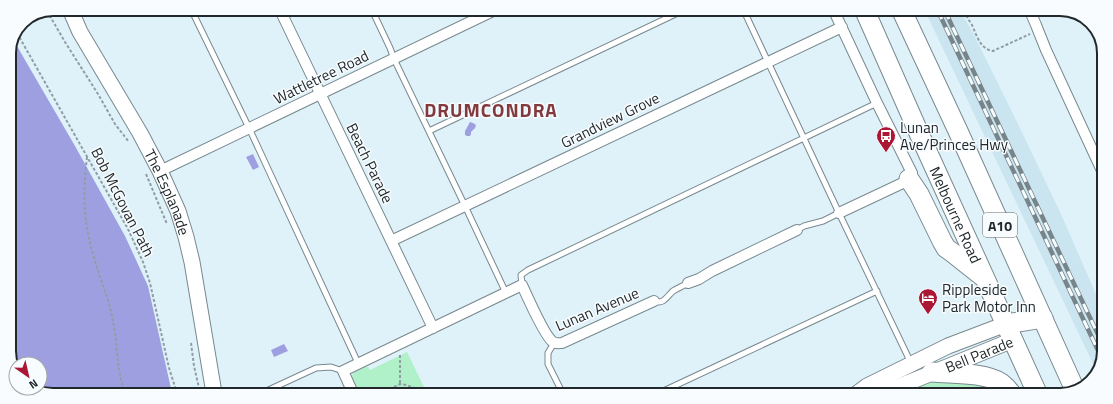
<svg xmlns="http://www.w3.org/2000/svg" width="1113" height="404" font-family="'Titillium Web',sans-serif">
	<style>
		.built { fill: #cae5ef }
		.green { fill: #b0f1ca }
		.water { fill: #9e9fe0 }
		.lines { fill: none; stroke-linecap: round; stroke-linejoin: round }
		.lane-casing { stroke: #78898f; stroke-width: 7 }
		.street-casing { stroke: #78898f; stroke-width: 12 }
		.secondary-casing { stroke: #78898f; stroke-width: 17 }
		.highway-casing { stroke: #78898f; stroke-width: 21 }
		.path { stroke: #909ea4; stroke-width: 2; stroke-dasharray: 3 2; stroke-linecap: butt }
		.lane { stroke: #fff; stroke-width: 5 }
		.street { stroke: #fff; stroke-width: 10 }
		.secondary { stroke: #fff; stroke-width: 15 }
		.highway { stroke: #fff; stroke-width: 19 }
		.rail-casing { stroke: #778489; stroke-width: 4.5 }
		.rail { stroke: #f8fcfe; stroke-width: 3; stroke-dasharray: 9; stroke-linecap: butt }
		.labels { text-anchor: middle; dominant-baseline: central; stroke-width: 3; stroke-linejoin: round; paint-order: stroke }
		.shield { fill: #f8fcfe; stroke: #62686a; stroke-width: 1 }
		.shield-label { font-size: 14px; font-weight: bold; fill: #21282b }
		.street-label { font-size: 15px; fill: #21282b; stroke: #f8fcfe }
		.poi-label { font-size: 15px; fill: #21282b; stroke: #f8fcfe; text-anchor: start }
		.district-label { font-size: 19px; font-weight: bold; letter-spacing: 1px; fill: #823a3f; stroke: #f8fcfe }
		.rim { fill: none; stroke: #21282b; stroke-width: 2 }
	</style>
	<rect width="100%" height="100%" fill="#dff2f9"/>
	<!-- built -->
	<path class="built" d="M925 11H960L972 31 1017 122 1061 214 1102 308V365L1097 372Z"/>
	<!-- green -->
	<path class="green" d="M407 352 427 393H360L355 385H352L350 379 354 372 364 367H368L370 370Z
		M936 380 985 385 997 395H889L912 386Z"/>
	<!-- water -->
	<path class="water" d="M14 41 75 146 125 236 148 286 172 393H39L32 388H40V364H16V372L9 354V51Z
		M470 122 473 123 476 125 475 128 471 132V134L470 136H467L465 135V131Z
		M253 154 259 167 253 170 246 157Z
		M284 344 288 351 274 357 271 350Z"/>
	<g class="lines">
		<!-- lane casing -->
		<g class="lane-casing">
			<path id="lane" d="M191 9 249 128 358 363
				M372 10 390 48 394 59 465 206 506 293
				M744 11 839 213 911 363
				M429 131 684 10
				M797 230 804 226 823 221 839 213
				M522 285 521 275 528 270 877 103
				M654 301C664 305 667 296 673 291 678 288 683 286 688 283
				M554 343 548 353V364L563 394
				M262 393 316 368 331 367 343 371
				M657 394 877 291"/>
		</g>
		<!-- street casing -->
		<g class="street-casing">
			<path id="street" d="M280 10 433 328
				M834 11 877 103 912 173 911 177 907 181 839 213
				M1030 11 1036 25 1046 50 1103 173
				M160 171 495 10
				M391 241 842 27
				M688 283 699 279 712 271 797 230
				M353 393 343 371 522 285C527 296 545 337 553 342 556 344 559 343 562 343L654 301"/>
		</g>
		<!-- secondary casing -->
		<g class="secondary-casing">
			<g id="secondary">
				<path id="s1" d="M70 9 80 32 140 133 160 171 178 211 186 237 192 262 214 393"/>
				<path d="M855 395 867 386 948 346 1006 324"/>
				<path id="s2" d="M878 395 1013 340"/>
			</g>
		</g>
		<!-- highway casing -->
		<g class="highway-casing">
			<g id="highway">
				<path id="s3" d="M865 11 922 140 1038 395"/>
				<path d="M902 11 958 131 1075 390"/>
				<path d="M909 179 919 194 942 241 946 248 953 253 982 276"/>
				<path d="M1006 324 1043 318"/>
				<path d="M932 372C952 374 984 372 1001 383 1006 387 1009 390 1012 395"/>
			</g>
		</g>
		<!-- path -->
		<path class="path" d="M47 11 65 42 98 94 115 124 129 142
			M964 11C966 16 969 20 972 25 977 36 980 49 993 51L1030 34
			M17 33 128 229 143 262 150 283 169 368 177 393
			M87 157C83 192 83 220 93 254 99 277 109 298 113 321 118 345 116 369 125 393
			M146 174 167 224
			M191 343 194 366 199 388
			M400 355V384
			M386 393 390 389 400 384C408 385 415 387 419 393"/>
		<!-- lane -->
		<use href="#lane" class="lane"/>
		<!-- street -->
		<use href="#street" class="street"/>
		<!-- secondary -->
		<use href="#secondary" class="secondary"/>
		<!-- highway -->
		<use href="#highway" class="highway"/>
		<!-- rail casing -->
		<g class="rail-casing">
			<path id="rail" d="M938 11 1102 359
				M945 11 1102 343"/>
		</g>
		<!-- rail -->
		<use href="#rail" class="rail"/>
	</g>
	<!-- icons -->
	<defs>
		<g id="bus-pin" transform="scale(1)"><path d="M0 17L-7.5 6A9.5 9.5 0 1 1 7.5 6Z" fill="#ac1635" stroke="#f8fcfe"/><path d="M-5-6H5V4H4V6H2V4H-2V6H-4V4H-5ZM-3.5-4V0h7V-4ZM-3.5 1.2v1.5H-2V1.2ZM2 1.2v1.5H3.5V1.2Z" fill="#fff"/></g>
		<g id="hotel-pin" transform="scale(1)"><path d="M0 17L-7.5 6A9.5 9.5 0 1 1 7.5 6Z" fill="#ac1635" stroke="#f8fcfe"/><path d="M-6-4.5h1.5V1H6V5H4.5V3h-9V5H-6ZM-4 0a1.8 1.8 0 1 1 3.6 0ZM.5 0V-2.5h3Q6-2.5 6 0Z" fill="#fff"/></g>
	</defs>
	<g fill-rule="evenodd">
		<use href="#bus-pin" x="886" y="136"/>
		<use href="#hotel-pin" x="928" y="298"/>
	</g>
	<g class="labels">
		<!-- shield labels -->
		<rect class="shield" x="983" y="213" width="34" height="24" rx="3"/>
		<g class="shield-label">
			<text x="1000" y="225">A10</text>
		</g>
		<!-- street labels -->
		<g class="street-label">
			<text transform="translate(321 77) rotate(-26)">Wattletree Road</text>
			<text transform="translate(610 120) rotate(-26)">Grandview Grove</text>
			<text transform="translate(370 163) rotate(64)">Beach Parade</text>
			<text stroke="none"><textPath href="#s1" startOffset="208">The Esplanade</textPath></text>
			<text transform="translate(123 202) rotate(63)">Bob McGovan Path</text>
			<text stroke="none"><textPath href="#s3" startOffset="223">Melbourne Road</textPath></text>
			<text transform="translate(597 309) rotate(-23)">Lunan Avenue</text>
			<text stroke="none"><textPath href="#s2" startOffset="109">Bell Parade</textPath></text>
		</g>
		<!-- poi labels -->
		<g class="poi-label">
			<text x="900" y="127">Lunan<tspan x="900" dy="17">Ave/Princes Hwy</tspan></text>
			<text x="942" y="289">Rippleside<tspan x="942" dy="17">Park Motor Inn</tspan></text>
		</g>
		<!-- district labels -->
		<g class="district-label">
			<text x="491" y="109">DRUMCONDRA</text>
		</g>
	</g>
	<!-- crop -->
	<path d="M0 0H1113V404H0ZM53 16H1060A37 37 0 0 1 1097 53V351A37 37 0 0 1 1060 388H53A37 37 0 0 1 16 351V53A37 37 0 0 1 53 16Z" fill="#f8fcfe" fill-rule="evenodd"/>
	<path class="rim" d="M53 16H1060A37 37 0 0 1 1097 53V351A37 37 0 0 1 1060 388H53A37 37 0 0 1 16 351V53A37 37 0 0 1 53 16Z"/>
	<!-- north arrow -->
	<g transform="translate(28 376) rotate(146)"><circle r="19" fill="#f8fcfe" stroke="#a2a7aa"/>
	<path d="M0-3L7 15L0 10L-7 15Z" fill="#ac1635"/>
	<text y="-6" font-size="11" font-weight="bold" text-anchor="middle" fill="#21282b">N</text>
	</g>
</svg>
